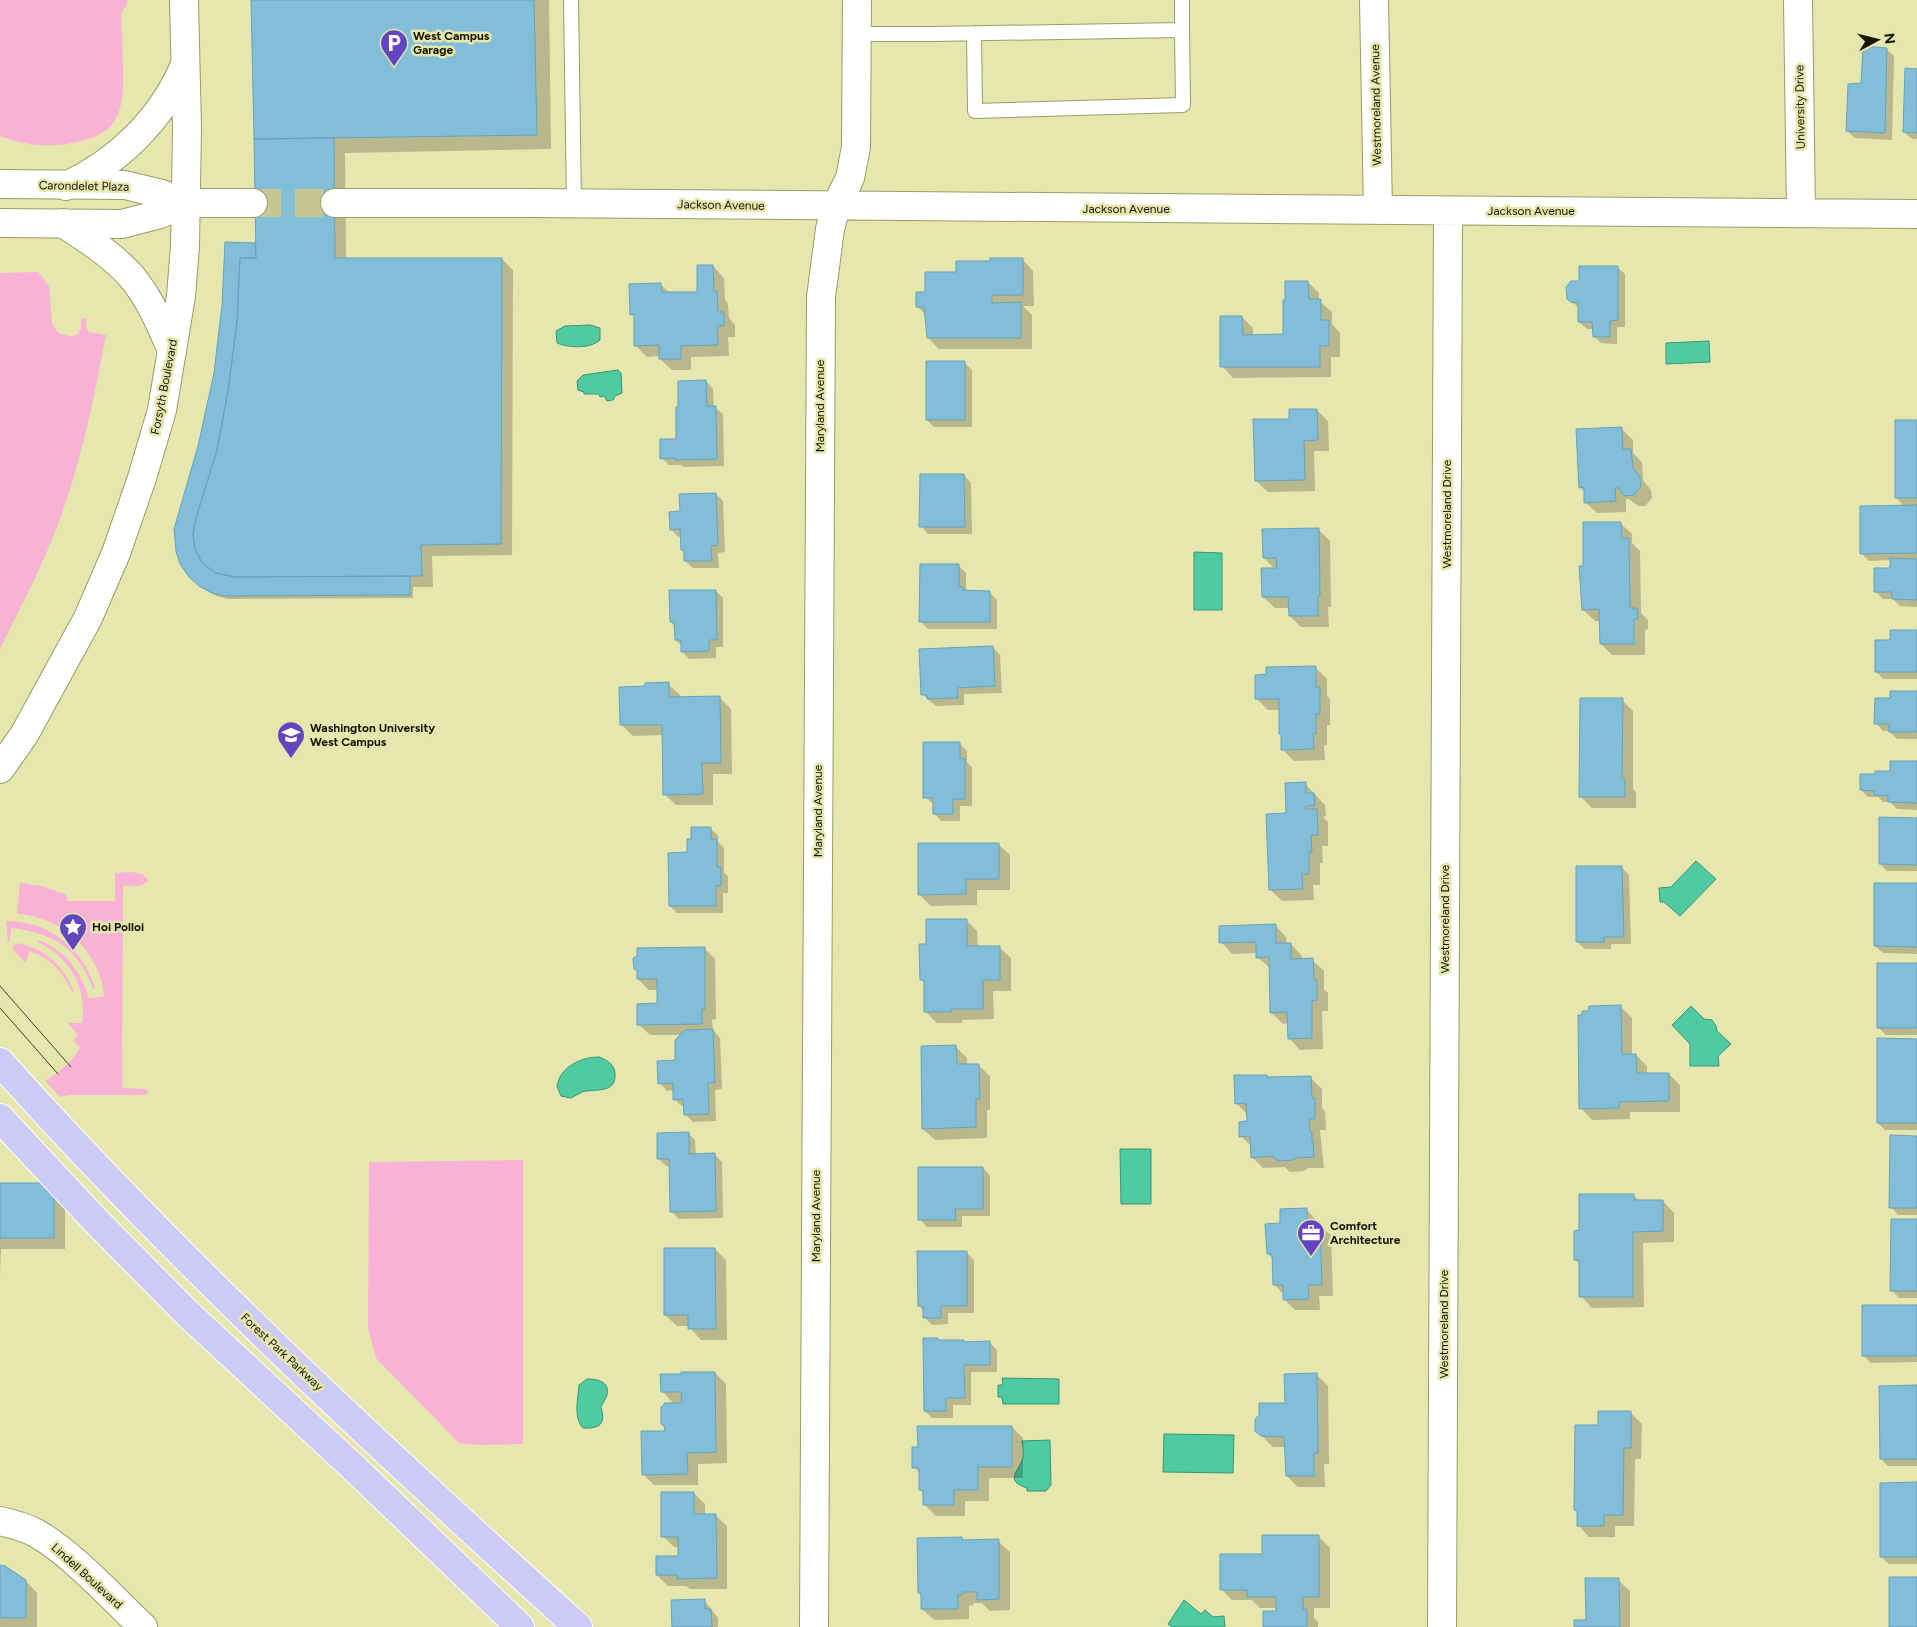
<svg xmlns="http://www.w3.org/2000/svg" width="1917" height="1627" font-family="Figtree,sans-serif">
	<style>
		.green { fill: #f8b2d5 }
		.water { fill: #4ecba2; stroke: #3d9472 }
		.shadow { fill: #0003 }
		.building { fill: #83bed9; stroke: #67a2bc }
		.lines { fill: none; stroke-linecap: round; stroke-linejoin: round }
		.minor-tunnel { stroke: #c7c795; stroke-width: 28; stroke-dasharray: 28 14; stroke-linecap: butt }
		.service-casing { stroke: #9c9c67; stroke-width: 16 }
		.minor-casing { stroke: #9c9c67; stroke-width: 30 }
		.tertiary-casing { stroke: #9c9c67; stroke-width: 30 }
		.secondary-casing { stroke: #9c9c67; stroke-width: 30 }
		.motorway-casing { stroke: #fff; stroke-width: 30 }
		.service { stroke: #fff; stroke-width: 14 }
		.minor { stroke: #fff; stroke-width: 28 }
		.tertiary { stroke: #fff; stroke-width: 28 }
		.secondary { stroke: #fff; stroke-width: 28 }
		.motorway { stroke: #cdcaf6; stroke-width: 28 }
		.tram { stroke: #444328; stroke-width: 1 }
		.labels { text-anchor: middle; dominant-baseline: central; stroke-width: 5; stroke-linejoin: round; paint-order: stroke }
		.poi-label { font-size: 12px; font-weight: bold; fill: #161502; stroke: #e6e6af; text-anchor: start }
		.street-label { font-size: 12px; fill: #161502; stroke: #e6e6af }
	</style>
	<rect width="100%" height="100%" fill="#e6e6af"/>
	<!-- green -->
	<path class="green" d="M0 0H127V4L121 13C122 31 122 50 123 68 124 111 120 135 72 143 47 148 24 145 0 136Z
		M38 272 49 286 52 324 58 333 69 336 77 335 81 328V319L87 318 86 328 89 332 106 335C94 399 81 463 58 524 42 567 20 608 0 649V273Z
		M115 873C126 873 143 869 148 881 142 888 132 885 123 886L122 1088 146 1089 148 1093 144 1095H68L60 1097 45 1081C61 1072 71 1062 80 1048L73 1040 78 1035 68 1023H82C87 987 71 959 38 942L39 940C66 951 81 971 89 999L104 996C101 952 60 916 17 914L20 883 42 886 67 895V901H115Z
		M6 921C49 921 83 948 95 988L93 989C79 949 52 932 11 928L10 941 8 942Z
		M18 943C46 950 64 965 74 992H72C63 972 51 958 29 951L26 963 12 948Z
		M523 1160V1444L481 1445 459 1443 376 1358 368 1328 369 1162Z"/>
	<!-- water -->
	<path class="water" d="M590 325 600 328V340C590 349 569 348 557 343L556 331 565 326Z
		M1709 341 1710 362 1666 364V343Z
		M618 370 621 373 622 393 615 396 613 400 607 401 604 396 600 397 599 394H584V392L578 390 577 381 583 375Z
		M1194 552 1222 553V610H1194Z
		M1696 861 1716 879 1680 916 1664 902H1660L1659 888 1671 887Z
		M1691 1006 1704 1019 1712 1020 1716 1026 1717 1031 1731 1044 1718 1056 1719 1066H1690V1044L1672 1025Z
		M599 1057C607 1060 614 1064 615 1073 617 1095 594 1088 582 1092 578 1094 575 1096 571 1098L561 1096 557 1086C560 1067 581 1057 599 1057Z
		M1120 1149H1151V1204H1121Z
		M1002 1378 1059 1379V1404H1003L1002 1397H998V1385H1003Z
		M587 1379C597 1379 610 1381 607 1395 606 1399 603 1402 601 1407 606 1424 600 1429 583 1428 573 1417 578 1399 579 1385Z
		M1164 1434 1234 1435 1233 1473 1163 1472Z
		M1050 1440 1051 1485 1046 1491H1027V1488C1002 1480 1021 1470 1023 1457 1024 1452 1023 1446 1022 1441Z
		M1184 1600 1201 1614 1205 1610 1213 1617 1224 1616 1225 1627H1172L1168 1624Z"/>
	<!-- shadow -->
	<path class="shadow" d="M252 0H549L551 149 345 153 346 259H502L513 270 512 555 432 556 433 587H413V598L228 599 217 596 204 589 194 580 255 244 257 246Z
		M1886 49 1894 56 1892 140 1855 138 1847 131 1862 84Z
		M1917 70V139H1912L1904 132Z
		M1022 259 1033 271 1034 306H1023L1032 315V349H939L928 338 926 315 917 306 927 293 957 274 991 263Z
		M713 266 724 278 725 300 728 304 729 318 735 325V337H728L729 356 691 357V370H672L660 359V356L647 357 635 345V318L632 314 661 285 670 293H699Z
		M1617 267 1625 274V327H1617V344L1601 343 1594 336V329H1587L1579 322V308L1568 298 1580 282Z
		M1308 282 1319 293V301L1332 312V324L1340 333V357H1331V377L1233 378 1222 366 1242 317 1253 328V336H1285Z
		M965 363 972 370V427H934L927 420Z
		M706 381 713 389 714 407 723 414 724 466 684 467 681 465H669L662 458 677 440Z
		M1317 410 1328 421 1329 451H1314L1315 491 1268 492 1256 481 1291 420Z
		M1917 421V607L1900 606 1893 599H1883L1875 591 1891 569 1892 560 1869 561 1861 553 1905 507 1896 498Z
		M1621 428 1633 440V453L1642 462 1643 480 1651 490 1652 498 1645 506H1638L1629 499H1626V512L1597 513 1585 502V493L1580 487Z
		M964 475 971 483 972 534H928L921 526Z
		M716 494 723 501 725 552 718 553 719 568H693L685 561V553L682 550V536L678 537 671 529 681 512Z
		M1620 523 1632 534V543L1640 551 1641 613 1648 620V629L1645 630V655H1612L1601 644 1600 621H1595L1583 610 1585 567Z
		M1319 530 1330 541 1331 607H1328L1329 627H1301L1290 616V608H1275L1263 597 1275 569 1264 558Z
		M958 565 966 573V592H989L997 600V629H928L920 621Z
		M716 591 723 598V647H716V658L689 659 682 651V646L676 640V627L671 622Z
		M1917 632V679H1883L1876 671 1891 642Z
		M993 647 1000 655 1002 693 964 694V705L936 706 922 694Z
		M1316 668 1327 679V696L1330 699V725H1327V745H1324L1325 760 1294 761 1283 750 1281 710H1268L1256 698Z
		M668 684 680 695V698H720L731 709 732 774H713V805H676L664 794 663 735 633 736 621 724Z
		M1917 693V739H1897L1889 731H1883L1876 723 1892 699Z
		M1622 700 1633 711V789L1636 792V808H1592L1580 796Z
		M960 744 967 751V762L972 767V806H960V821H941L934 813V805L925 797Z
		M1917 763V810L1897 809 1890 802H1883L1878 797H1868L1861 790 1877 776Z
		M1305 784 1325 805 1326 816 1323 817 1328 822V846H1322L1323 863H1320V885H1313L1314 900 1282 901 1271 890 1288 814Z
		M1917 819V871H1887L1880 864Z
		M710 828 718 836V842L724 848V873L728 876V893H723V913H677L670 906 693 840Z
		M998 844 1010 855V890H977V905L931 906 919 894Z
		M1621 867 1629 875 1631 944H1611V949H1585L1577 942Z
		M1917 884V954L1883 953 1875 946Z
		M966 920 977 931 978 947H999L1011 958V991H993L994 1019 962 1020V1023H937L926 1012V984L921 980 927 945Z
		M1275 925 1286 937 1287 944H1291L1302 956V960H1312L1324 971V990L1328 993V1011H1322L1323 1049 1300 1050 1289 1038 1288 1023 1283 1024 1271 1012 1270 968 1257 957V953L1232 954 1221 942Z
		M704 948 715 959 716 1019 712 1020 713 1030 720 1038 722 1089 715 1090 716 1121 693 1122 685 1114V1106H682L674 1099V1090L667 1091 660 1083 677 1061 682 1035H650L638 1024 658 1005V990H649L638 979Z
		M1917 965V1035H1886L1879 1028Z
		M1621 1007 1632 1018V1055H1636L1647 1066V1074H1669L1680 1085V1112H1630V1119L1592 1120 1581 1108Z
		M1917 1040V1130H1885L1878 1123Z
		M956 1047 967 1058V1065H978L990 1076V1110H987V1138L935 1140 923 1129Z
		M1266 1076 1269 1078 1310 1077 1322 1089V1108L1325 1111 1326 1130H1320L1324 1168H1308L1304 1171 1290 1172 1285 1167 1263 1168 1252 1157V1147L1241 1136 1248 1123V1115L1236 1103Z
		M688 1133 695 1140 696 1155H715L722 1162 723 1218 679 1219 671 1211 670 1166H666L658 1158Z
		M1917 1137V1215H1898L1891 1207Z
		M983 1168 990 1176V1216H962V1227H927L920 1219Z
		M0 1184 65 1195V1249H1L0 1275Z
		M1633 1195 1640 1201H1663L1674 1213V1242L1643 1243 1644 1307 1592 1308 1581 1296V1265L1575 1260 1581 1232Z
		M1306 1209 1317 1221V1224L1331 1235 1333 1296H1319L1320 1310H1295L1284 1299V1295L1274 1284 1273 1259 1268 1254Z
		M1917 1220V1298H1899L1892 1290Z
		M715 1249 726 1260 727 1340H701L690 1328V1326H677L665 1315Z
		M966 1252 974 1260V1313H948V1324L932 1325 924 1317V1311L919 1306Z
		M1917 1306V1362L1871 1363 1863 1355Z
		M937 1339 940 1342H989L997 1350V1372H971V1405H953V1418H932L925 1411Z
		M715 1373 726 1384 727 1463 698 1464V1485H654L643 1474 666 1432 674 1404 662 1391Z
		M1317 1375 1328 1386 1329 1464H1324L1325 1487H1298L1287 1476 1286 1447H1273L1256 1430Z
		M1917 1387V1466H1888L1881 1459Z
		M1630 1412 1642 1424 1641 1459H1635L1634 1526H1615V1537H1589L1578 1525V1512L1575 1510 1599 1427Z
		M1012 1427 1023 1438V1478H989V1501H965V1516H936L924 1504V1494L920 1490V1473L914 1467Z
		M1917 1484V1564H1889L1881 1557Z
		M694 1493 705 1504V1515H715L727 1526V1589H690L686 1586H668L657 1575 679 1557V1547H674L663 1536Z
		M1318 1536 1330 1548V1608H1314V1618L1318 1622V1627H1264L1277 1612V1608H1260L1252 1600H1232L1221 1589 1263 1555Z
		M962 1538 964 1541H998L1010 1552V1610L990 1611 982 1603H974L973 1605 969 1606V1619L934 1620 922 1609V1596L919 1593Z
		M0 1566 26 1581 37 1593V1627H0Z
		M1618 1580 1630 1591V1627H1576L1587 1621Z
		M704 1600 718 1618V1627H673Z"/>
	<!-- building -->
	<path class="building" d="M251 0H534L537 135 254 139Z
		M1863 46 1887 48 1885 133 1846 131 1848 84 1861 83Z
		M1905 68 1917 69V133L1903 132Z
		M334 138 335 258H502L501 544 421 545 422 576 235 577 216 573 202 563 195 549 193 534 196 518 217 450 228 391 237 322 240 258H256L254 139Z
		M225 242 255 243 256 258H240L237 322 228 391 217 450 196 518 193 534 195 549 202 563 216 573 235 577 410 576V595L224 596 212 593 199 586 189 577 180 564 176 551 174 529 198 446 214 373 222 305Z
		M990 258H1023V295H992V303L1021 302V338H927L924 307H916V292H925V272H956V261H990Z
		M697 265H713L714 291H717L718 312H724V326H717L718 345 681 346V359H659V345L634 346V314L630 315 629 284 661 283 662 292H697Z
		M1579 266H1618V320L1610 321V337H1593L1592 322H1578V302L1572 303 1567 299 1566 287 1571 281H1579Z
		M1285 281H1308L1309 299H1321V320H1329V346H1320V367H1220V316H1242L1243 335 1283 334V300H1285Z
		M926 361H965V420H926Z
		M706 380 707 406H716L717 459 675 460V458L660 459V439H676V407H678V381Z
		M1289 409H1317L1318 440 1304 441 1305 480 1255 481 1253 419H1289Z
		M1895 420H1917V498H1895Z
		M1622 427 1623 449H1631L1633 468 1640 477 1641 486 1634 495 1625 496 1620 491V488H1615L1616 501 1584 503V487L1579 488 1576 429Z
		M920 474H964L965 527H919Z
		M716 493 718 545 711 546 712 561H684V550H681L680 529 670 530 669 512 680 511 679 494Z
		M1917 505V553L1860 554V506Z
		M1583 522H1621L1622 538H1629L1630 608H1637L1638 619H1634V644H1600L1599 609 1582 610 1579 566H1583Z
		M1319 528 1320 596H1318V616H1289L1288 597H1262L1261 568H1277L1276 558H1263L1262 529Z
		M1890 558 1917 559V600L1892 599V592H1874V568H1890Z
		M920 564H959V586L963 587V590L990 591V622H919Z
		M669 590H716L717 640H709V651L681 652V640H675L674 622H670Z
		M1890 630H1917V672H1875V640H1890Z
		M993 646 995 686 957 688 958 698 927 699V695H921L919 649Z
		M1316 666V687H1320V714H1316V734H1313L1314 749 1281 750V734H1279V699H1255V675L1266 674V667Z
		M669 682V697L720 696 721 763H702L703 794 663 795 662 725H620L619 687 645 686V683Z
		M1890 691H1917V732H1889V724H1874L1875 698H1890Z
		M1580 698H1623L1622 779 1625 780V797H1579Z
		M923 742H960V758L965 759V799H953V814H933V798H923Z
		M1890 761H1917V803L1888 802V796L1874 795V791L1860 790V774H1875V771H1890Z
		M1306 782V793H1314L1315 806H1306V809H1317L1318 835H1311L1312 852H1309V874H1302L1303 889 1269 890 1266 814 1286 813 1285 783Z
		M1879 817 1917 818V865L1879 864Z
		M691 827H711V839H717V867H721V886H716V906H669L668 853 687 852V839H691Z
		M918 843H999V879H966V894L918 895Z
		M1576 866H1622L1624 937H1604V942H1576Z
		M1874 883H1917V947L1874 946Z
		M926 919H967V946H1000V980H983V1009H951V1012H924V980H920L919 944H926Z
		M1276 924V943H1291V959L1313 958 1314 980H1317V1000L1312 1001V1038L1288 1039 1287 1012 1270 1013 1269 957 1256 958V942L1219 943V926Z
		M705 947V1009H702V1024L637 1025V1004L657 1003V979H637V971L634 969 633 958 637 956V948Z
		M1877 963H1917V1028H1877Z
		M1621 1005 1622 1054H1636L1637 1073H1669V1101L1619 1102V1108L1579 1109 1578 1015H1582V1011H1588L1589 1006Z
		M713 1029 715 1082 708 1083 709 1114 684 1115 683 1099 673 1100V1083L658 1084 657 1061 675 1060V1040L685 1030Z
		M1877 1038 1917 1039V1123H1877Z
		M956 1045 957 1064H979L980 1099H976V1127L922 1129 921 1046Z
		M1234 1075H1267V1077L1311 1076 1312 1098H1315V1119H1309L1310 1132H1312V1141H1313L1314 1157 1296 1158 1293 1160 1278 1161 1272 1156 1251 1158 1250 1136 1239 1137V1122L1247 1121 1246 1103 1235 1104Z
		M689 1132V1154L715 1153 716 1211 670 1212 669 1159H657V1133Z
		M1890 1135 1917 1136V1208H1889Z
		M918 1167H983V1209H955L956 1220H918Z
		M0 1183H54V1238H0Z
		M1579 1194H1634V1200H1663V1231L1633 1232V1297H1579V1260H1574V1231L1579 1230Z
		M1307 1208V1223L1320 1222 1322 1285H1308L1309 1299 1283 1300V1285H1273L1272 1254H1267L1265 1224 1280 1223V1209Z
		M1891 1219H1917V1291H1890Z
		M664 1248H715L716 1329H688V1315H664Z
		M917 1251H967V1306H941V1318H923V1306H918Z
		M1862 1305H1917V1356H1862Z
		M923 1338H938V1340H964V1342L990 1341V1365H964L965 1398H946V1411H924Z
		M681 1372H715L716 1452 687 1453 688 1474 642 1475 641 1431H665L664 1426 661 1424V1407L664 1405V1403H682L681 1392H661L660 1374H681Z
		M1317 1373 1318 1453H1314V1476H1286L1284 1437 1261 1436 1255 1431V1419L1259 1415V1403H1285L1284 1374Z
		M1917 1385V1459H1880L1879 1386Z
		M1598 1411H1631V1448H1624L1623 1515H1604V1526H1577V1511L1574 1510 1575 1425H1598Z
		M917 1426H1012V1467H978V1490H954V1505H923V1490H919V1468H912V1447H918Z
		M1917 1482V1557H1880V1483Z
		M661 1492H694V1514H716L717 1578 677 1579V1575H656V1556H678V1537H661Z
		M1262 1535H1319V1597H1303V1609H1307V1627H1263V1611H1276V1597H1247V1590H1220V1554H1262Z
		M962 1537V1540L999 1539V1599L977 1600V1592H963L962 1595H958V1609H921V1593H918L917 1538Z
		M0 1565 5 1566 26 1580V1618H0Z
		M1889 1577H1917V1627H1889Z
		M1585 1578H1619L1620 1627H1574V1620H1586Z
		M705 1599V1609H711L712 1627H672L671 1600Z"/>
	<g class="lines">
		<!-- minor-tunnel -->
		<path class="minor-tunnel" d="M253 203H335"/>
		<!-- service casing -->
		<g class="service-casing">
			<path id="service" d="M571 0 574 204
				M1182 0V30
				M858 34H932L1182 30 1183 105 975 111 974 33"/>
		</g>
		<!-- minor casing -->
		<g class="minor-casing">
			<path id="minor" d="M1374 0 1378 210
				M1798 0 1801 213
				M186 203H253
				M335 203H528L1917 214
				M0 1521C13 1524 25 1527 36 1533 74 1555 111 1597 143 1627
				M814 1627 821 297 830 229 836 206 850 178 856 147 857 0
				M1442 1627 1448 211"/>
		</g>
		<!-- tertiary casing -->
		<g class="tertiary-casing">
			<path id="tertiary" d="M0 184 125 185 162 194 186 203
				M0 223 122 224 160 214 186 203"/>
		</g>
		<!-- secondary casing -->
		<g class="secondary-casing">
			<path id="secondary" d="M66 186C118 162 161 120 184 67
				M63 223C87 239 111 254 131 276 149 297 161 325 172 351
				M0 769 24 735 88 618 116 553 142 478 162 410 181 296 185 246 187 128 184 0"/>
		</g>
		<!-- motorway casing -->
		<g class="motorway-casing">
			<path id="motorway" d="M0 1062C180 1263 378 1446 578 1627
				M0 1118 95 1220 187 1313 353 1467 520 1627"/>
		</g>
		<!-- service -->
		<use href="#service" class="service"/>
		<!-- minor -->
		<use href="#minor" class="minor"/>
		<!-- tertiary -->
		<use href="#tertiary" class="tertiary"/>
		<!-- secondary -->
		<use href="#secondary" class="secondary"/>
		<!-- motorway -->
		<use href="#motorway" class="motorway"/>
		<!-- tram -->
		<path class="tram" d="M0 986 71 1067
			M0 1008 58 1074"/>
	</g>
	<!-- icons -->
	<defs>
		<g id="parking-pin" transform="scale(1.4375)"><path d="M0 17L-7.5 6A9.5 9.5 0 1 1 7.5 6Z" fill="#6146bf" stroke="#e6e6af"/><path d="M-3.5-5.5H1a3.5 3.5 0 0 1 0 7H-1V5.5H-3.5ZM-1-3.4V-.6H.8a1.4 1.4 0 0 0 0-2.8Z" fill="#fff"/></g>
		<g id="university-pin" transform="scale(1.4375)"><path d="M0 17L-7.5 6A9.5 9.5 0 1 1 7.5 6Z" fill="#6146bf" stroke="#e6e6af"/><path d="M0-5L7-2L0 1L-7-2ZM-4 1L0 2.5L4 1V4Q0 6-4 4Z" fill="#fff"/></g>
		<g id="sight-pin" transform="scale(1.4375)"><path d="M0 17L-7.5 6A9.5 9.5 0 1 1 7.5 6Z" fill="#6146bf" stroke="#e6e6af"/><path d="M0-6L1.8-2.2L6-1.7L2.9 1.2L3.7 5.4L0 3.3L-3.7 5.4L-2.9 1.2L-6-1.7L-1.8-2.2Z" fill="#fff"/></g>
		<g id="office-pin" transform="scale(1.4375)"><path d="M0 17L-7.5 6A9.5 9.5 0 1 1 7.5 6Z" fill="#6146bf" stroke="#e6e6af"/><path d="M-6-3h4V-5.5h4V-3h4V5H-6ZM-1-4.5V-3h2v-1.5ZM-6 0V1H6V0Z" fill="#fff"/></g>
	</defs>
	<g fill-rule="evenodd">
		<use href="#parking-pin" x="394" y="43"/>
		<use href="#university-pin" x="291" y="735"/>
		<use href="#sight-pin" x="73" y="927"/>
		<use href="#office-pin" x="1311" y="1233"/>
	</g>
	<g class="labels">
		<!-- poi labels -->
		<g class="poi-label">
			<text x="413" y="36">West Campus<tspan x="413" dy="14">Garage</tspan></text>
			<text x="310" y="728">Washington University<tspan x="310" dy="14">West Campus</tspan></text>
			<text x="92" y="927">Hoi Polloi</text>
			<text x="1330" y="1226">Comfort<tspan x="1330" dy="14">Architecture</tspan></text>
		</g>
		<!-- street labels -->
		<g class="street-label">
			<text transform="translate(1376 105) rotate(-91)">Westmoreland Avenue</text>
			<text transform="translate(1800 107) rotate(-91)">University Drive</text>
			<text transform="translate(84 186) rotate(1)">Carondelet Plaza</text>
			<text transform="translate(721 205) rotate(1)">Jackson Avenue</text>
			<text x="1126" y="209">Jackson Avenue</text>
			<text x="1531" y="211">Jackson Avenue</text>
			<text transform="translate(164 387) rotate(-79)">Forsyth Boulevard</text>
			<text transform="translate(820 406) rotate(-90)">Maryland Avenue</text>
			<text transform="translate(1447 514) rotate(-90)">Westmoreland Drive</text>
			<text transform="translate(818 811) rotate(-90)">Maryland Avenue</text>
			<text transform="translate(1445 919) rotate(-90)">Westmoreland Drive</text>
			<text transform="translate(816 1216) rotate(-90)">Maryland Avenue</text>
			<text transform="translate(1444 1324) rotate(-90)">Westmoreland Drive</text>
			<text transform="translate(282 1352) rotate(43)">Forest Park Parkway</text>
			<text transform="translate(87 1576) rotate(42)">Lindell Boulevard</text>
		</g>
	</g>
	<!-- north arrow -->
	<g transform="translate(1877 40) rotate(83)" stroke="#e6e6af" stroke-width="4" paint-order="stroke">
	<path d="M0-4L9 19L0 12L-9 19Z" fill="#161502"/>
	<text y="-8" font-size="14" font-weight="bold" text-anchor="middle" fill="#161502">N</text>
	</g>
</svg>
